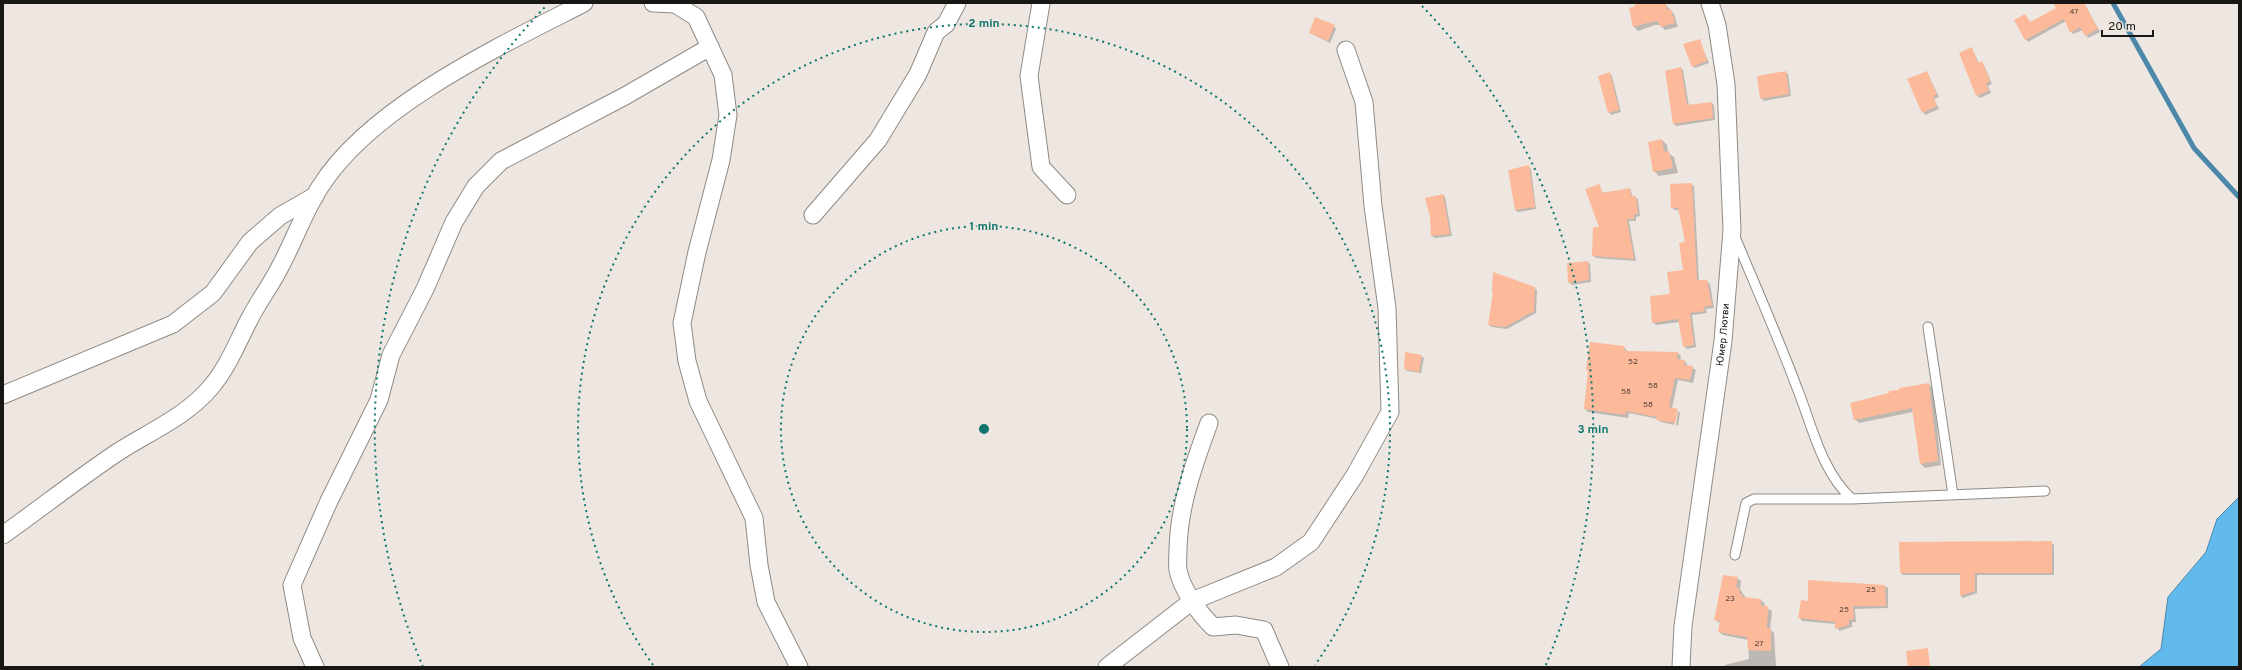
<svg xmlns="http://www.w3.org/2000/svg" width="2242" height="670" font-family="Overpass,sans-serif">
	<style>
		.water { fill: #62b9eb; stroke: #4c88aa }
		.shadow { fill: #0003 }
		.lines { fill: none; stroke-linecap: round; stroke-linejoin: round }
		.stream { stroke: #4c88aa; stroke-width: 5 }
		.building { fill: #fcba9a }
		.service-casing { stroke: #908a85; stroke-width: 11 }
		.minor-casing { stroke: #908a85; stroke-width: 19 }
		.service { stroke: #fff; stroke-width: 9 }
		.minor { stroke: #fff; stroke-width: 17 }
		.ring { fill: none; stroke: #0f766e; stroke-width: 2; stroke-dasharray: 2 4 }
		.labels { text-anchor: middle; dominant-baseline: central; stroke-width: 3.5; stroke-linejoin: round; paint-order: stroke }
		.number-label { font-size: 8px; fill: #524036 }
		.street-label { font-size: 10px; fill: #191714; stroke: #eee7e1 }
		.centre { fill: #0f766e; stroke: #eee7e1; stroke-width: 2 }
		.ring-label { font-size: 12px; text-anchor: middle; font-weight: bold; fill: #0f766e; stroke: #eee7e1; stroke-width: 3.5; stroke-linejoin: round; paint-order: stroke }
	</style>
	<rect width="100%" height="100%" fill="#eee7e1"/>
	<!-- water -->
	<path class="water" d="M2239 497V667H2139L2161 649 2168 597 2206 552 2217 519Z"/>
	<!-- shadow -->
	<path class="shadow" d="M1635 3 1665 4 1674 14 1678 27 1665 30 1660 25H1655L1638 31 1634 27 1630 9 1636 7Z
		M2055 3H2084L2100 32 2088 38 2083 30 2073 34 2066 21 2028 42 2015 21 2025 16 2031 23 2058 9Z
		M1334 26 1336 29 1330 43 1310 33Z
		M1699 40 1709 63 1695 68 1692 66Z
		M1972 49 1979 63 1982 62 1984 65 1992 84 1988 86 1991 93 1980 98 1977 95Z
		M1681 68 1683 70 1689 106 1711 103 1714 105 1715 120 1676 126 1674 124 1666 71Z
		M1785 72 1788 74 1791 96 1764 101 1761 98Z
		M1927 72 1939 97 1934 99 1939 109 1925 115 1908 79Z
		M1610 74 1612 76 1621 112 1611 115 1609 112Z
		M1662 140 1667 145 1668 153 1674 157 1678 173 1659 176 1654 171Z
		M1528 166 1531 169 1536 209 1518 212 1515 210Z
		M1691 184 1694 186 1699 281H1707L1710 284 1714 308 1706 309 1707 313 1692 315 1696 347 1687 349 1684 346 1680 322 1656 325 1653 322 1684 271 1687 243 1680 210H1675L1672 208Z
		M1599 186 1603 193 1630 189 1633 197 1638 199 1640 216 1636 217V221H1629L1636 261 1596 258 1593 256 1601 228Z
		M1443 195 1445 197 1452 236 1435 238 1432 236Z
		M1588 262 1590 264 1591 282 1572 285 1569 282Z
		M1534 288 1537 290 1536 313 1507 329 1492 327 1489 325Z
		M1624 347 1628 352 1678 353 1681 356 1680 361H1685L1688 366 1696 370 1693 383 1678 380 1672 408 1678 410H1676L1674 425 1661 422 1658 419 1629 413 1628 418 1588 412 1585 409 1589 372 1587 370Z
		M1421 356 1424 358 1421 373 1407 371 1405 369Z
		M1929 384 1933 389 1941 465 1925 468 1921 464 1913 412 1859 423 1855 419Z
		M1678 411 1680 413 1678 426 1676 425Z
		M2051 542 2054 545V575H1977V593L1963 598 1961 596V575H1903L1901 573 1900 543Z
		M1737 578 1741 581 1740 589 1746 598 1761 600 1765 604 1764 607 1772 611 1770 629 1774 633 1776 667H1725V665L1749 659 1748 640 1723 635 1719 632 1720 623 1715 620Z
		M1885 586 1888 588V608L1855 609 1856 622H1852V627L1839 631 1836 624 1802 621 1800 618 1809 602Z"/>
	<g class="lines">
		<!-- stream -->
		<path class="stream" d="M2113 3 2194 148 2239 197"/>
	</g>
	<!-- building -->
	<path class="building" d="M1634 3H1666L1667 10 1671 9 1675 23 1660 27 1658 21 1651 22 1633 27 1629 8 1635 6Z
		M2053 3H2084L2098 29 2085 36 2080 27 2070 33 2064 19 2025 40 2014 20 2025 14 2030 22 2056 8Z
		M1315 17 1335 25 1328 41 1309 33Z
		M1700 39 1707 61 1692 67 1683 44Z
		M1972 47 1978 63 1982 61 1990 81 1986 83 1989 91 1976 96 1959 53Z
		M1681 67 1687 105 1712 102 1713 118 1673 124 1665 71Z
		M1786 71 1789 94 1760 99 1757 76Z
		M1927 71 1937 95 1933 96 1937 106 1922 113 1907 79Z
		M1610 72 1619 110 1608 113 1598 76Z
		M1662 139 1664 152 1669 151 1673 168 1653 172 1648 142Z
		M1529 165 1535 207 1515 210 1508 170Z
		M1692 183 1697 280H1707L1712 305 1704 307 1705 311 1690 313 1694 345 1683 347 1678 319 1652 323 1650 296 1670 294 1667 272 1683 270 1679 243 1685 242 1678 208H1671L1670 184Z
		M1600 184 1602 193 1630 188 1631 196H1636L1638 214H1634V219H1627L1634 259 1592 256 1593 227H1599L1585 189Z
		M1443 194 1450 234 1431 236 1430 217 1425 198Z
		M1588 261 1589 280 1568 283 1567 263Z
		M1493 272 1535 287 1534 311 1505 327 1488 325 1493 292H1492Z
		M1590 342 1624 346 1625 351 1678 352 1677 359 1685 360 1684 365 1693 366 1690 380 1675 378 1669 407 1678 409 1675 423 1656 420 1657 417 1626 411 1625 415 1584 409 1588 370H1586Z
		M1405 352 1422 355 1419 372 1404 369Z
		M1929 383 1938 461 1920 464 1912 408 1854 420 1850 403 1889 393V391L1899 390V388Z
		M2052 541V573H1975V591L1960 596V573H1900L1899 542Z
		M1723 575 1738 577 1736 587 1740 588 1739 593 1743 594 1742 597 1761 599V606H1768L1767 628H1771V651L1748 650 1747 637 1718 632 1720 621 1714 620Z
		M1808 580 1885 585 1886 606H1853L1854 619 1849 620V625L1835 629V622L1798 618 1801 600 1808 601Z
		M1928 648 1930 667H1908L1906 651Z"/>
	<g class="lines">
		<!-- service casing -->
		<g class="service-casing">
			<path id="service" d="M1735 237C1756 287 1778 337 1797 388 1812 425 1821 471 1852 499
				M1928 327 1953 495
				M1735 555 1746 503 1754 499H1852L2045 491"/>
		</g>
		<!-- minor casing -->
		<g class="minor-casing">
			<g id="minor">
				<path d="M653 3 675 4 696 17 723 75 728 115 721 160 697 252 682 323 687 361 698 401 754 518 759 565 766 602 799 667"/>
				<path d="M1041 3 1029 76 1041 167 1067 195"/>
				<path d="M813 215 878 140 918 74 936 32 946 24 957 3"/>
				<path d="M3 395 173 324 213 293 250 242 280 216 315 196"/>
				<path d="M1209 423C1194 464 1179 505 1178 549 1178 555 1177 564 1178 570 1182 590 1199 613 1213 627L1236 625 1264 630 1280 667"/>
				<path d="M3 535C41 508 79 478 118 452 149 432 187 416 211 387 228 367 237 343 249 320 258 302 271 285 280 267 294 241 304 212 320 187 371 106 500 46 584 3"/>
				<path d="M315 667 302 638 292 585 329 501 379 400 391 355 425 289 454 222 476 186 501 161 625 96 710 47"/>
				<path d="M1107 667 1192 601 1276 567 1311 542 1355 475 1390 412 1387 308 1373 206 1364 102 1346 50"/>
				<path id="s1" d="M1681 667 1683 626 1723 341 1732 230 1726 84 1717 25 1710 3"/>
			</g>
		</g>
		<!-- service -->
		<use href="#service" class="service"/>
		<!-- minor -->
		<use href="#minor" class="minor"/>
	</g>
	<!-- distance rings -->
	<g class="ring">
		<circle cx="984" cy="429" r="203"/>
		<path d="M653 665A406 406 0 1 1 1315 665"/>
		<path d="M423 667A609 609 0 0 1 546 6M1422 6A609 609 0 0 1 1545 667"/>
	</g>
	<g class="labels">
		<!-- number labels -->
		<g class="number-label">
			<text x="2074" y="12">47</text>
			<text x="1633" y="362">52</text>
			<text x="1653" y="386">58</text>
			<text x="1626" y="392">58</text>
			<text x="1648" y="405">58</text>
			<text x="1871" y="590">25</text>
			<text x="1730" y="599">23</text>
			<text x="1844" y="610">25</text>
			<text x="1759" y="644">27</text>
		</g>
		<!-- street labels -->
		<g class="street-label">
			<text stroke="none"><textPath href="#s1" startOffset="335">Юмер Лютви</textPath></text>
		</g>
	</g>
	<circle cx="984" cy="429" r="6" class="centre"/>
	<g class="ring-label">
		<text x="984" y="27">2 min</text>
		<text x="984" y="230">1 min</text>
		<text x="1593" y="433">3 min</text>
	</g>
	<!-- border -->
	<rect width="2242" height="670" fill="none" stroke="#191714" stroke-width="8"/>
	<!-- scale -->
	<path d="M2102 30v6h51v-6" fill="none" stroke="#191714" stroke-width="2"/>
	<text x="2108" y="30" font-size="12" fill="#191714" stroke="#eee7e1" stroke-width="3" paint-order="stroke">20 m</text>
</svg>
